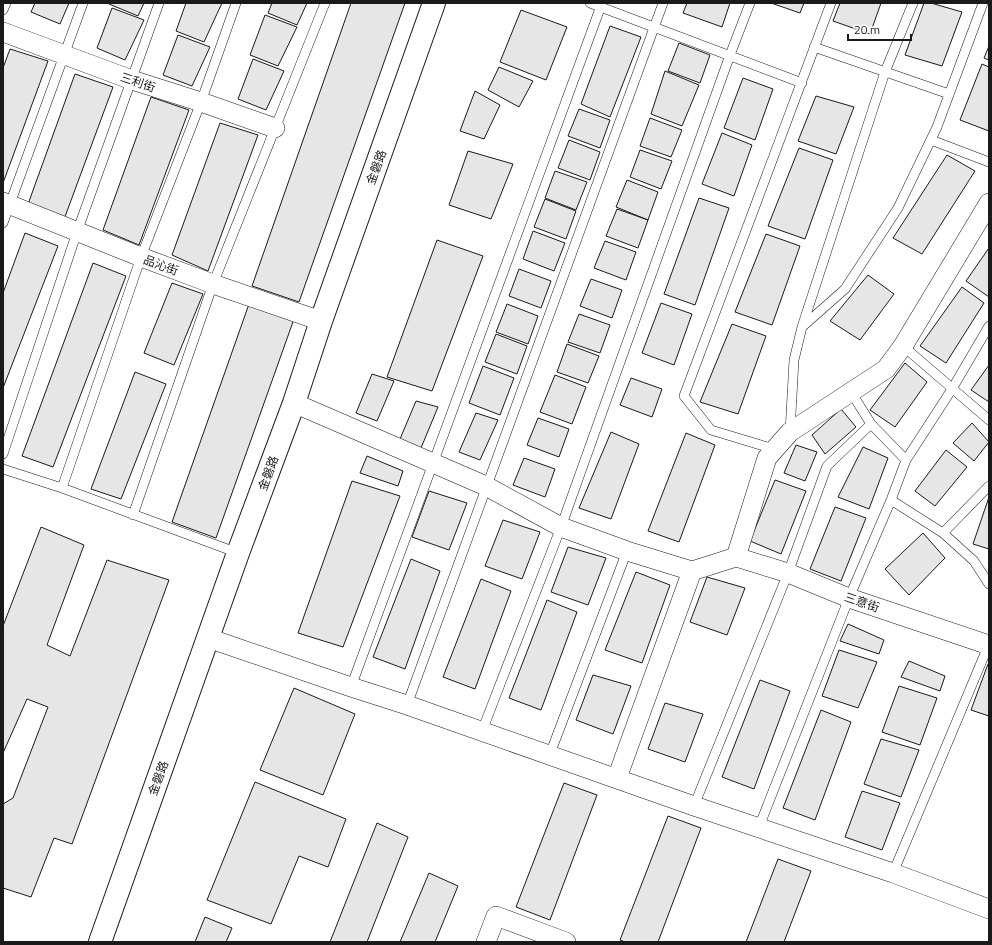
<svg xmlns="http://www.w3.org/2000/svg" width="992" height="945" font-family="'Titillium Web','Noto Sans SC',sans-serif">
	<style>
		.building { fill: #e6e6e6; stroke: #1a1a1a }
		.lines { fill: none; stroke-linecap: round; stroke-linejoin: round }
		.lane-casing { stroke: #1a1a1a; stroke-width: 10 }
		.street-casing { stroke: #1a1a1a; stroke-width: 20 }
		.secondary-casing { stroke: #1a1a1a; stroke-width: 24 }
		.lane { stroke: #fff; stroke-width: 9 }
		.street { stroke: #fff; stroke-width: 19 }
		.secondary { stroke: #fff; stroke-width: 22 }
		.labels { text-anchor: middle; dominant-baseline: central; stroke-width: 3; stroke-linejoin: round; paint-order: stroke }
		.street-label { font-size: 12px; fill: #1a1a1a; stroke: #fff }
	</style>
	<rect width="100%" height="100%" fill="#fff"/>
	<!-- building -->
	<path class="building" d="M35 3H69L60 24 31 12Z
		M110 3H144L138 16 109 4Z
		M186 3H222L204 42 176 31Z
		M272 3H307L297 25 268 13Z
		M351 3H405L299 302 252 286Z
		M687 3H730L722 27 683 13Z
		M771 3H804L800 13Z
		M840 3H881L870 34 833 21Z
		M924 3H931L962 12 942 66 905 55Z
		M112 8 144 20 125 60 97 48Z
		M521 10 567 27 546 80 500 62Z
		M265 15 297 27 278 66 250 55Z
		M610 26 641 37 610 117 581 104Z
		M178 35 210 47 192 86 163 75Z
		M679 43 710 55 700 83 668 71Z
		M989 46V60L984 58Z
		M10 49 48 61 3 183V68Z
		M253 59 284 71 266 110 238 99Z
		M982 64 989 67V131L960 120Z
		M499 67 533 81 519 107 488 90Z
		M665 71 699 85 682 126 651 114Z
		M75 74 113 87 63 222 27 207Z
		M743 78 773 89 755 140 724 128Z
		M475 91 500 105 484 139 460 131Z
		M816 96 854 107 836 154 798 141Z
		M151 97 189 110 139 245 103 230Z
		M579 109 610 120 600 148 568 136Z
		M650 118 682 130 671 157 640 146Z
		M220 123 258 135 208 271 172 255Z
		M722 133 752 145 734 196 702 184Z
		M569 140 600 152 590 180 558 168Z
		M799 148 833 160 805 239 768 226Z
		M640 150 672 161 661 189 630 177Z
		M468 151 513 164 491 219 449 205Z
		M947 155 975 171 922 254 893 238Z
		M555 171 587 182 576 210 545 198Z
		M627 180 658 192 648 220 616 207Z
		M699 198 729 208 695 305 664 294Z
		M545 199 576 211 566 239 534 227Z
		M617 209 648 220 638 248 606 236Z
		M533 231 565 243 554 271 523 259Z
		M25 233 58 246 3 388V293Z
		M766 234 800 246 772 325 735 312Z
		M437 240 483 256 432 391 387 377Z
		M605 241 636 252 626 280 594 268Z
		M989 248V297L966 281Z
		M93 263 126 276 53 467 22 456Z
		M519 269 551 281 541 308 509 296Z
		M868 275 894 294 860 340 830 321Z
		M591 279 622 290 612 318 580 306Z
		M172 283 203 294 174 365 144 353Z
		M962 287 984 303 946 363 920 346Z
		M661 303 692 314 674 365 642 353Z
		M249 304 294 319 216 538 172 522Z
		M507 304 538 316 528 344 496 332Z
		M579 314 610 325 600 353 568 342Z
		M732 324 766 336 738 414 700 402Z
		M496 334 527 346 517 374 485 362Z
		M567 344 599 356 588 383 557 372Z
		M905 363 927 382 895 427 870 410Z
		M989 365V402L971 390Z
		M483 366 514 378 500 415 469 403Z
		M135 372 166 384 121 499 91 489Z
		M372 374 394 381 377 421 356 413Z
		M555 375 586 387 572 424 540 412Z
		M631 378 662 389 652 417 620 405Z
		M416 401 438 407 421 448 400 439Z
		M841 409 856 427 825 454 812 435Z
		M476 413 498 420 480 460 459 452Z
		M538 418 569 429 559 457 527 445Z
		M972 423 989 442 974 461 953 443Z
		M611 432 639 444 611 519 579 508Z
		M686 433 715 445 679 542 648 531Z
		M796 445 817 452 805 481 784 473Z
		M863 447 888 458 869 509 838 497Z
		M946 450 967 467 935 506 915 491Z
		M367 456 403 471 398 486 360 473Z
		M524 458 555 469 545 497 513 485Z
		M775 480 806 491 781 554 750 541Z
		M352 481 400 496 343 647 298 633Z
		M429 491 467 503 449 550 412 537Z
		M989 497V549L973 544Z
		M835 507 866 518 841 581 810 569Z
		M503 520 540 532 522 579 485 566Z
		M41 527 84 545 47 645 70 656 107 560 169 580 72 844 54 838 31 897 3 888V804L13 798 48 707 27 699 3 753V626Z
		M923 533 945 558 909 595 885 569Z
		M568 547 606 558 588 605 551 592Z
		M411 559 440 571 405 669 373 657Z
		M636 572 670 585 642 663 605 650Z
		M707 577 745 588 727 635 690 622Z
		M481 579 511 591 475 689 443 677Z
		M547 600 577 612 541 710 509 698Z
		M848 624 884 640 879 654 840 641Z
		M839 650 877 662 858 708 822 696Z
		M909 661 945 676 940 691 901 677Z
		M988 664H989V716L971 710Z
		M593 675 631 686 613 734 576 720Z
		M760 680 790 691 754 789 722 777Z
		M899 686 937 698 920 745 882 732Z
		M294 688 355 714 323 795 260 770Z
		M665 703 703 714 685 762 648 749Z
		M821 710 851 722 815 820 783 808Z
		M881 739 919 750 901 797 864 784Z
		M255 782 346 819 328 867 299 856 271 924 207 900Z
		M564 783 597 795 550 920 516 907Z
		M862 791 900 803 882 850 845 837Z
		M668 816 701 828 658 942H625L620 940Z
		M377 823 408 837 367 942H330Z
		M778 859 811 871 784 942H746Z
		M429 873 458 886 435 942H400Z
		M205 917 232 928 226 942H195Z"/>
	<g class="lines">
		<!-- lane casing -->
		<g class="lane-casing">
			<path id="lane" d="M590 3 802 83
				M3 10 6 3
				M814 47 949 94
				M931 140 989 162
				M3 223 83 3
				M802 327 845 289 898 208 937 127 983 3
				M903 346 989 420
				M851 392 871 424 906 460
				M790 432 794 360 802 327 885 72 913 3
				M774 449 711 430 684 396 831 3
				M3 454 77 232 159 3
				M3 469 62 488 238 553
				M62 488 141 257 201 102 236 3
				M891 500 943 533 974 561 989 584
				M133 515 213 284 325 3
				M943 533 989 486
				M351 687 602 3
				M407 705 663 3
				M482 731 561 527 730 55 750 3
				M550 754 627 551
				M694 806 788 573 827 466 871 424
				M759 827 849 598 891 500 906 460 952 389 989 326
				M893 873 989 644"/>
		</g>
		<!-- street casing -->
		<g class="street-casing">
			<path id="street" d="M3 32 132 80 201 102 275 128
				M3 202 141 257 213 284 321 321
				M294 403 486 486 561 527 627 551 692 571
				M736 557 788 573 849 598 989 645
				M208 638 351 687 407 705 694 806 893 873 989 909
				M617 778 692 571 736 557 767 458 790 432 886 369 903 346 989 203
				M486 942 496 916 566 942"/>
		</g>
		<!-- secondary casing -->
		<g class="secondary-casing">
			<path id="secondary" d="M100 942 238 553 294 403 321 321 434 3"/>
		</g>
		<!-- lane -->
		<use href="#lane" class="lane"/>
		<!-- street -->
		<use href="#street" class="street"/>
		<!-- secondary -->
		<use href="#secondary" class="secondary"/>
	</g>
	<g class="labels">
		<!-- street labels -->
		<g class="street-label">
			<text transform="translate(138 82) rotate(19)">三利街</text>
			<text transform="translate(376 167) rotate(-70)">金磐路</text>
			<text transform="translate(161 265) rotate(20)">品沁街</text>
			<text transform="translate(268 473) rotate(-70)">金磐路</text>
			<text transform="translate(862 602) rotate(19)">三意街</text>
			<text transform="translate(158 778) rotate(-70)">金磐路</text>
		</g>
	</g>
	<!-- border -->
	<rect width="992" height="945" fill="none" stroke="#1a1a1a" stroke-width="8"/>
	<!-- scale -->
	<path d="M848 34v6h63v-6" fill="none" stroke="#1a1a1a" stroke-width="2"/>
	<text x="854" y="34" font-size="12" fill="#1a1a1a" stroke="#ffffff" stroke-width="3" paint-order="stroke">20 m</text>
</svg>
